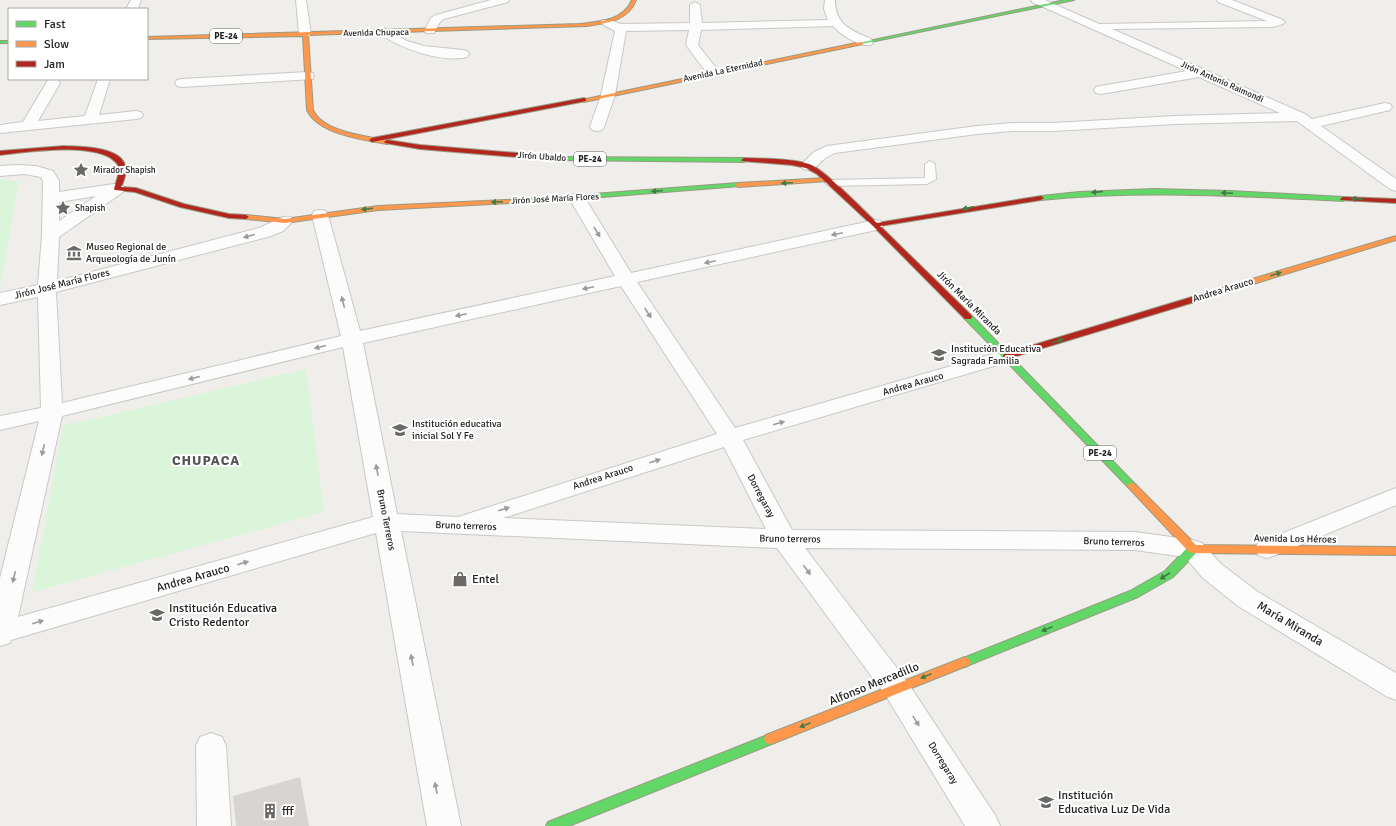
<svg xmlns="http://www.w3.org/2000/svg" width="1396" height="826" font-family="Signika,sans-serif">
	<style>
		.park { fill: #daf5da }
		.building { fill: #d7d4d2 }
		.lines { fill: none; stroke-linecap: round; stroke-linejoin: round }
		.lane-casing { stroke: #c9c8c7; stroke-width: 2 }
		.street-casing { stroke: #c9c8c7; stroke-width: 2 }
		.fast-casing { stroke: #999a82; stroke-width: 2 }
		.slow-casing { stroke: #999a82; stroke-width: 2 }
		.jam-casing { stroke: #999a82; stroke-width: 2 }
		.lane { fill: #fdfcfc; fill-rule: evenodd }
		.street { fill: #fdfcfc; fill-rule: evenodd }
		.fast { fill: #63d668; fill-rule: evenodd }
		.slow { fill: #ff974d; fill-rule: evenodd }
		.jam { fill: #b3261e; fill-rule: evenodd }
		.oneway { fill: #427c45 }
		.oneway2 { fill: #9a9a9a }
		.labels { text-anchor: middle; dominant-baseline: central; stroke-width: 4; stroke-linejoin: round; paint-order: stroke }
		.far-street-label { font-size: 9px; fill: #222; stroke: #fff }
		.shield { fill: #fff; stroke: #646464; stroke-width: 1 }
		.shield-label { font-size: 9px; font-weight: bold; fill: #222 }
		.far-poi-label { font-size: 9px; fill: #222; stroke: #fff; text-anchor: start }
		.poi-label { font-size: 10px; fill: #222; stroke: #fff; text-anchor: start }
		.street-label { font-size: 10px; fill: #222; stroke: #fff }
		.near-street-label { font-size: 12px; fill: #222; stroke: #fff }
		.near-poi-label { font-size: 12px; fill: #222; stroke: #fff; text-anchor: start }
		.district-label { font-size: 14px; font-weight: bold; letter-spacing: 1px; fill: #555; stroke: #fff }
	</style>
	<rect width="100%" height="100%" fill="#f0eeeb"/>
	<!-- park -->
	<path class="park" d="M0 179 19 182 0 288Z
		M306 369 324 512 32 592 63 426Z"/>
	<!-- building -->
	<path class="building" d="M300 777 309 826H236L233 796Z"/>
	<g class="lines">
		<!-- lane casing -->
		<g class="lane-casing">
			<path id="lane" d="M930 161 935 164 936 179 927 184 830 186 825 183 830 180 925 178V164Z"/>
		</g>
		<!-- street casing -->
		<g class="street-casing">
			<path id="street" d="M131 0H141L138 9H126Z
				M296 0H306L311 34 309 36H301L299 34Z
				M491 0H509L508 2 444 19 440 22 434 33H426L424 31 431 18 436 15Z
				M825 0H835C835 25 851 30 871 39L873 42 871 45C859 47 841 35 833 26L701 30 698 45 720 73 719 76H709L686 45 689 30 626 31 615 95 604 127 602 130 597 131 592 130 590 127 601 95 615 31 602 24 600 22 602 20H610L621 24 690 23V5L695 2 700 5 702 23 828 20 824 9Z
				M1031 0H1045L1099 24 1267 21 1218 2 1217 0H1232L1283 20 1285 22 1283 24 1273 27 1112 29 1305 114 1312 119 1385 103 1390 104 1392 107 1390 110 1321 126 1396 179V191L1390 189 1297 121 1175 124 1053 131H1012L977 134 835 153C831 155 826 157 823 160 816 166 813 172 803 169L800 166 814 152 827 146 977 126 1012 123H1053L1175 116 1280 113 1199 77 1101 94 1096 93 1094 90 1096 87 1101 86 1187 71 1032 2Z
				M384 28 407 41 424 46 463 50 467 51 469 54 467 57C441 63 402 49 380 34L378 32 380 30Z
				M308 72 313 73 314 76 313 79 182 87 177 86 175 83 177 80 182 79Z
				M53 79 58 80 60 83 38 121 85 116 98 79H110L99 115 136 111 141 112 143 115 141 118 136 119 0 133V125L23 122 48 80Z
				M18 165 36 166 53 171 59 181V192L114 184 123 186 125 189 123 192 59 237 57 281 259 228C270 224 279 215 291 217L293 221 283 231 271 236 56 292 62 403 341 336 312 215 314 211 320 210 326 211 328 215 360 331 615 276 569 198 571 195 577 193 583 195 585 198 631 273 875 220 881 221 883 225 881 229 637 282 735 428 1000 352 1007 350 1014 352 1017 356 1014 360 743 440 792 530 1135 532 1193 540 1202 543 1221 564 1258 592 1396 673V700L1386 696 1238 606 1203 578 1185 557 1135 550 805 548 906 680 995 815 1000 826H965L886 696 777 548 401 531 461 826H427L376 533 11 640 10 643 0 646V578L39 421 0 430V416L41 408 38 297 0 305V293L38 285 42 235 43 181 41 177 24 174 0 176V166ZM96 196 59 221V202ZM621 286 717 434 458 517 397 514 363 343ZM343 347 373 517 18 617 62 416ZM724 447 766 529 503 518Z
				M1396 488V505L1276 555 1267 558 1258 555 1254 549 1258 543Z
				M211 733 222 737 226 746 231 826H197L196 746 200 737Z"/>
		</g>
		<!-- fast casing -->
		<g class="fast-casing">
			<path id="fast" d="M1065 0H1074L861 44 859 43Z
				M0 41H9V43H0Z
				M552 157 744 158 747 160 744 162 554 160 552 159Z
				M738 183 740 184V186L527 203 524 201 527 199Z
				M1154 189 1230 191 1343 197 1346 199 1343 201C1242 196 1142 190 1041 200L1038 198 1041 196 1079 192Z
				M965 315H971L1135 484 1137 486 1135 488H1129L965 319 964 317Z
				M1193 545 1197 546 1198 549 1197 552 1173 577 1138 597 969 665 965 667 961 665 959 662 961 659 1130 591 1165 571 1189 546Z
				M770 734 774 735 776 739 774 743 569 826H546L548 822Z"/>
		</g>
		<!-- slow casing -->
		<g class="slow-casing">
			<path id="slow" d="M632 0H636C628 21 607 23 587 26L308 35 313 110C323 133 368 136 389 141L390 142 387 144C364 140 318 134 307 110L303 36 147 39V37L579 24C599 22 623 21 632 0Z
				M861 42 863 43V44L584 102 581 100Z
				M826 178 828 179V181L738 187 735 185 738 183Z
				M527 199 529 200V202L378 210 285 223 246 219 243 217 246 215 285 219 378 206Z
				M1396 236V240L1211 297H1208L1204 295 1205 293Z
				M1132 483 1135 484 1196 545 1396 547V555L1193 553 1189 552 1129 488 1127 486 1129 484Z
				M965 657 969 659 971 662 969 665 774 743 770 744 766 743 764 739 766 735Z"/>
		</g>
		<!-- jam casing -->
		<g class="jam-casing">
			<path id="jam" d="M584 98 586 99V101L372 142 369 140 372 138Z
				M387 140 420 145 554 156 557 158 554 160 420 149 385 143 384 142Z
				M64 146C80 147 119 146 125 165 127 173 124 181 121 187L136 188 184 204 229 214 246 215 249 217 246 219 229 218 180 207 135 192 115 190 114 189 118 176V165C102 140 26 152 0 155V151Z
				M744 158C765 159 788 158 809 164 824 169 863 210 877 223L1041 196 1044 198 1041 200 880 226 971 315 972 317 971 319H965L873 226 817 174 806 168 792 165 742 161 741 160Z
				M1343 197 1396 199V203L1341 200 1340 199Z
				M1205 293H1208L1212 295 1211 297 1010 358H1004L1003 356 1004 354Z"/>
		</g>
		<!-- lane -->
		<use href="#lane" class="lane"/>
		<!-- street -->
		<use href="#street" class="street"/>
		<!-- fast -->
		<use href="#fast" class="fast"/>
		<!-- slow -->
		<use href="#slow" class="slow"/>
		<!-- jam -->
		<use href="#jam" class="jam"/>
	</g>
	<!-- one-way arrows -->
	<defs><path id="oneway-solid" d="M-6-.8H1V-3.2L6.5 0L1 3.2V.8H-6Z"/></defs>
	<g class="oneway">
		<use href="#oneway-solid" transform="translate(787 183) rotate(177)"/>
		<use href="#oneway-solid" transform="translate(657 191) rotate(175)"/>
		<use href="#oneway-solid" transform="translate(1097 192) rotate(175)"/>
		<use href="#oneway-solid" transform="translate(1227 193) rotate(-178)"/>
		<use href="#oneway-solid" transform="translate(1357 199) rotate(-177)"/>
		<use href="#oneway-solid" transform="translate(497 202) rotate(177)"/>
		<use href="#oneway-solid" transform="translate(968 208) rotate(169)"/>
		<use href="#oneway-solid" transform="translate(367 209) rotate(173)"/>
		<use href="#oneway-solid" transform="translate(1276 274) rotate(-17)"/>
		<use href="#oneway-solid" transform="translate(1058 341) rotate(-17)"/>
		<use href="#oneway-solid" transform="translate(1165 576) rotate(147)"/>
		<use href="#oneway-solid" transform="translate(1047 629) rotate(158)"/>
		<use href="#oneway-solid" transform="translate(926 676) rotate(158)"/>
		<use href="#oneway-solid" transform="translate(805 725) rotate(158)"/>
	</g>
	<g class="oneway2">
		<use href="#oneway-solid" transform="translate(597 232) rotate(59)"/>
		<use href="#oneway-solid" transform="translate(837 234) rotate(168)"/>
		<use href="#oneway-solid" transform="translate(249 236) rotate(165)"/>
		<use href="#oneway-solid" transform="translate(710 262) rotate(168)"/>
		<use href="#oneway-solid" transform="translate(588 288) rotate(168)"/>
		<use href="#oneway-solid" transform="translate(343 302) rotate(-104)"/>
		<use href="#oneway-solid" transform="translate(648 313) rotate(57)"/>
		<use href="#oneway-solid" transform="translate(461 315) rotate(168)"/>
		<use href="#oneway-solid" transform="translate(320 347) rotate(166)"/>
		<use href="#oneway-solid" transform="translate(194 378) rotate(166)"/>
		<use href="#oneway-solid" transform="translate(779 423) rotate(-16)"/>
		<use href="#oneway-solid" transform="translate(43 450) rotate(103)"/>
		<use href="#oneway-solid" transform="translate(655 461) rotate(-18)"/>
		<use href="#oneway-solid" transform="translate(377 470) rotate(-101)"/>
		<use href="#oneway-solid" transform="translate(504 509) rotate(-18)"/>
		<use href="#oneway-solid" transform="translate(243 563) rotate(-16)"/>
		<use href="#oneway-solid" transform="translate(807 570) rotate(53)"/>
		<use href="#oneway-solid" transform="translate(14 577) rotate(103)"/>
		<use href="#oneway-solid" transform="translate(38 622) rotate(-16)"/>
		<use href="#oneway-solid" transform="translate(412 660) rotate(-101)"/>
		<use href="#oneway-solid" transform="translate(916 721) rotate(58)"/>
		<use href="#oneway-solid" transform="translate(436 788) rotate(-101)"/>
	</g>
	<!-- icons -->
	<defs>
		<g id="sight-bare" transform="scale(1.2)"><path d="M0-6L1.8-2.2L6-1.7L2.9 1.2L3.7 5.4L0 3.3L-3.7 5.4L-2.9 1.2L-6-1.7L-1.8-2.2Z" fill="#6a6968" stroke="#fff" stroke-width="2.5" paint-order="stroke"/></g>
		<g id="museum-bare" transform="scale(1.2)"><path d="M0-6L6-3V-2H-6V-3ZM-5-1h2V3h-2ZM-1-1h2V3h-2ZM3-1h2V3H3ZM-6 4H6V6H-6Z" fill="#6a6968" stroke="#fff" stroke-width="2.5" paint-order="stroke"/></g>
		<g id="school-bare" transform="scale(1.2)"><path d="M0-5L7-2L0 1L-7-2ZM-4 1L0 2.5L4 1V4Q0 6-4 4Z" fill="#6a6968" stroke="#fff" stroke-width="2.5" paint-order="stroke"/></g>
		<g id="shop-bare" transform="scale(1.2)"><path d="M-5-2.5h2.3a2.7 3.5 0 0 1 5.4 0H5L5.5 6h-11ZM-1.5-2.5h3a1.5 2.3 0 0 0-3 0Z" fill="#6a6968" stroke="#fff" stroke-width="2.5" paint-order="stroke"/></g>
		<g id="building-bare" transform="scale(1.2)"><path d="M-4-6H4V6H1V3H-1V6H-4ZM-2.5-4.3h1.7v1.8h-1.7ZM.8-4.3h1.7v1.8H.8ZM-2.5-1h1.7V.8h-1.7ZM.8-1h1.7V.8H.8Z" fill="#6a6968" stroke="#fff" stroke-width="2.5" paint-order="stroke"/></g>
	</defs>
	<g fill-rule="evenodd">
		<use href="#sight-bare" x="81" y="170"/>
		<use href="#sight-bare" x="63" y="208"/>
		<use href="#museum-bare" x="74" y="253"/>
		<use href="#school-bare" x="939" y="355"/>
		<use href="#school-bare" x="400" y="430"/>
		<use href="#shop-bare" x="460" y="579"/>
		<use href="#school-bare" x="157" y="615"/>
		<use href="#school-bare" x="1046" y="802"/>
		<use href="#building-bare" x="270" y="811"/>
	</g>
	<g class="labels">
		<!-- far-street labels -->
		<g class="far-street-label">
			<text transform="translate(376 33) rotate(-1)">Avenida Chupaca</text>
			<text transform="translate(723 71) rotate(-12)">Avenida La Eternidad</text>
			<text transform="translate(1222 82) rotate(24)">Jirón Antonio Raimondi</text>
			<text transform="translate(542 157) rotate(4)">Jirón Ubaldo</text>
			<text transform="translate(555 199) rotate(-3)">Jirón José María Flores</text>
		</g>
		<!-- shield labels -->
		<g class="shield">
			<rect x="210" y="29" width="32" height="14" rx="3"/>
			<rect x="574" y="152" width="32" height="14" rx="3"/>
			<rect x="1084" y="446" width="32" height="14" rx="3"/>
		</g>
		<g class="shield-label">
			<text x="226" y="36">PE-24</text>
			<text x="590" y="159">PE-24</text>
			<text x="1100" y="453">PE-24</text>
		</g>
		<!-- far-poi labels -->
		<g class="far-poi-label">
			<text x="93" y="170">Mirador Shapish</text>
			<text x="75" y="208">Shapish</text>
		</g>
		<!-- poi labels -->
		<g class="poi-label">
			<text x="86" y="247">Museo Regional de<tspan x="86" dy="12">Arqueología de Junín</tspan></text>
			<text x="951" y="349">Institución Educativa<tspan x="951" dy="12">Sagrada Familia</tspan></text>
			<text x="412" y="424">Institución educativa<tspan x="412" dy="12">inicial Sol Y Fe</tspan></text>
		</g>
		<!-- street labels -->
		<g class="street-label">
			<text transform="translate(62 284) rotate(-14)">Jirón José María Flores</text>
			<text transform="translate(1223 290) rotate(-17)">Andrea Arauco</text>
			<text transform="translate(969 303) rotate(45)">Jirón María Miranda</text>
			<text transform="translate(913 384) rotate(-16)">Andrea Arauco</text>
			<text transform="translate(603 477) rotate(-18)">Andrea Arauco</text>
			<text transform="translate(761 496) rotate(62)">Dorregaray</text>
			<text transform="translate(386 520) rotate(79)">Bruno Terreros</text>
			<text transform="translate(466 526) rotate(2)">Bruno terreros</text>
			<text transform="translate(790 539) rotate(1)">Bruno terreros</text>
			<text transform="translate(1295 539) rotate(1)">Avenida Los Héroes</text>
			<text transform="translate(1114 542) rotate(2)">Bruno terreros</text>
			<text transform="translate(943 763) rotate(58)">Dorregaray</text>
		</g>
		<!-- near-street labels -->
		<g class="near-street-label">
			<text transform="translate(193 578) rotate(-16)">Andrea Arauco</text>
			<text transform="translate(1290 624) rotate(31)">María Miranda</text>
			<text transform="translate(874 684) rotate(-22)">Alfonso Mercadillo</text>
		</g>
		<!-- near-poi labels -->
		<g class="near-poi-label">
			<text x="472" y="579">Entel</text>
			<text x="169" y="608">Institución Educativa<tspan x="169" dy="14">Cristo Redentor</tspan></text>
			<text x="1058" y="795">Institución<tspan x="1058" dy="14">Educativa Luz De Vida</tspan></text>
			<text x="282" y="811">fff</text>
		</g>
		<!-- district labels -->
		<g class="district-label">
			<text x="206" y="460">CHUPACA</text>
		</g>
	</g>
	<!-- legend -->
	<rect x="8" y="8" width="140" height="72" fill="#ffffff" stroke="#a7a7a7"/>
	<rect x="16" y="21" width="20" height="6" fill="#63d668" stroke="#a7a7a7"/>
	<text x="44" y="28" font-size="12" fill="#222222">Fast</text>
	<rect x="16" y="41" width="20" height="6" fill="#ff974d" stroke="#a7a7a7"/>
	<text x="44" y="48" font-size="12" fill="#222222">Slow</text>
	<rect x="16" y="61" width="20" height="6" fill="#b3261e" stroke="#a7a7a7"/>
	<text x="44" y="68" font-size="12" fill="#222222">Jam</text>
</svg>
